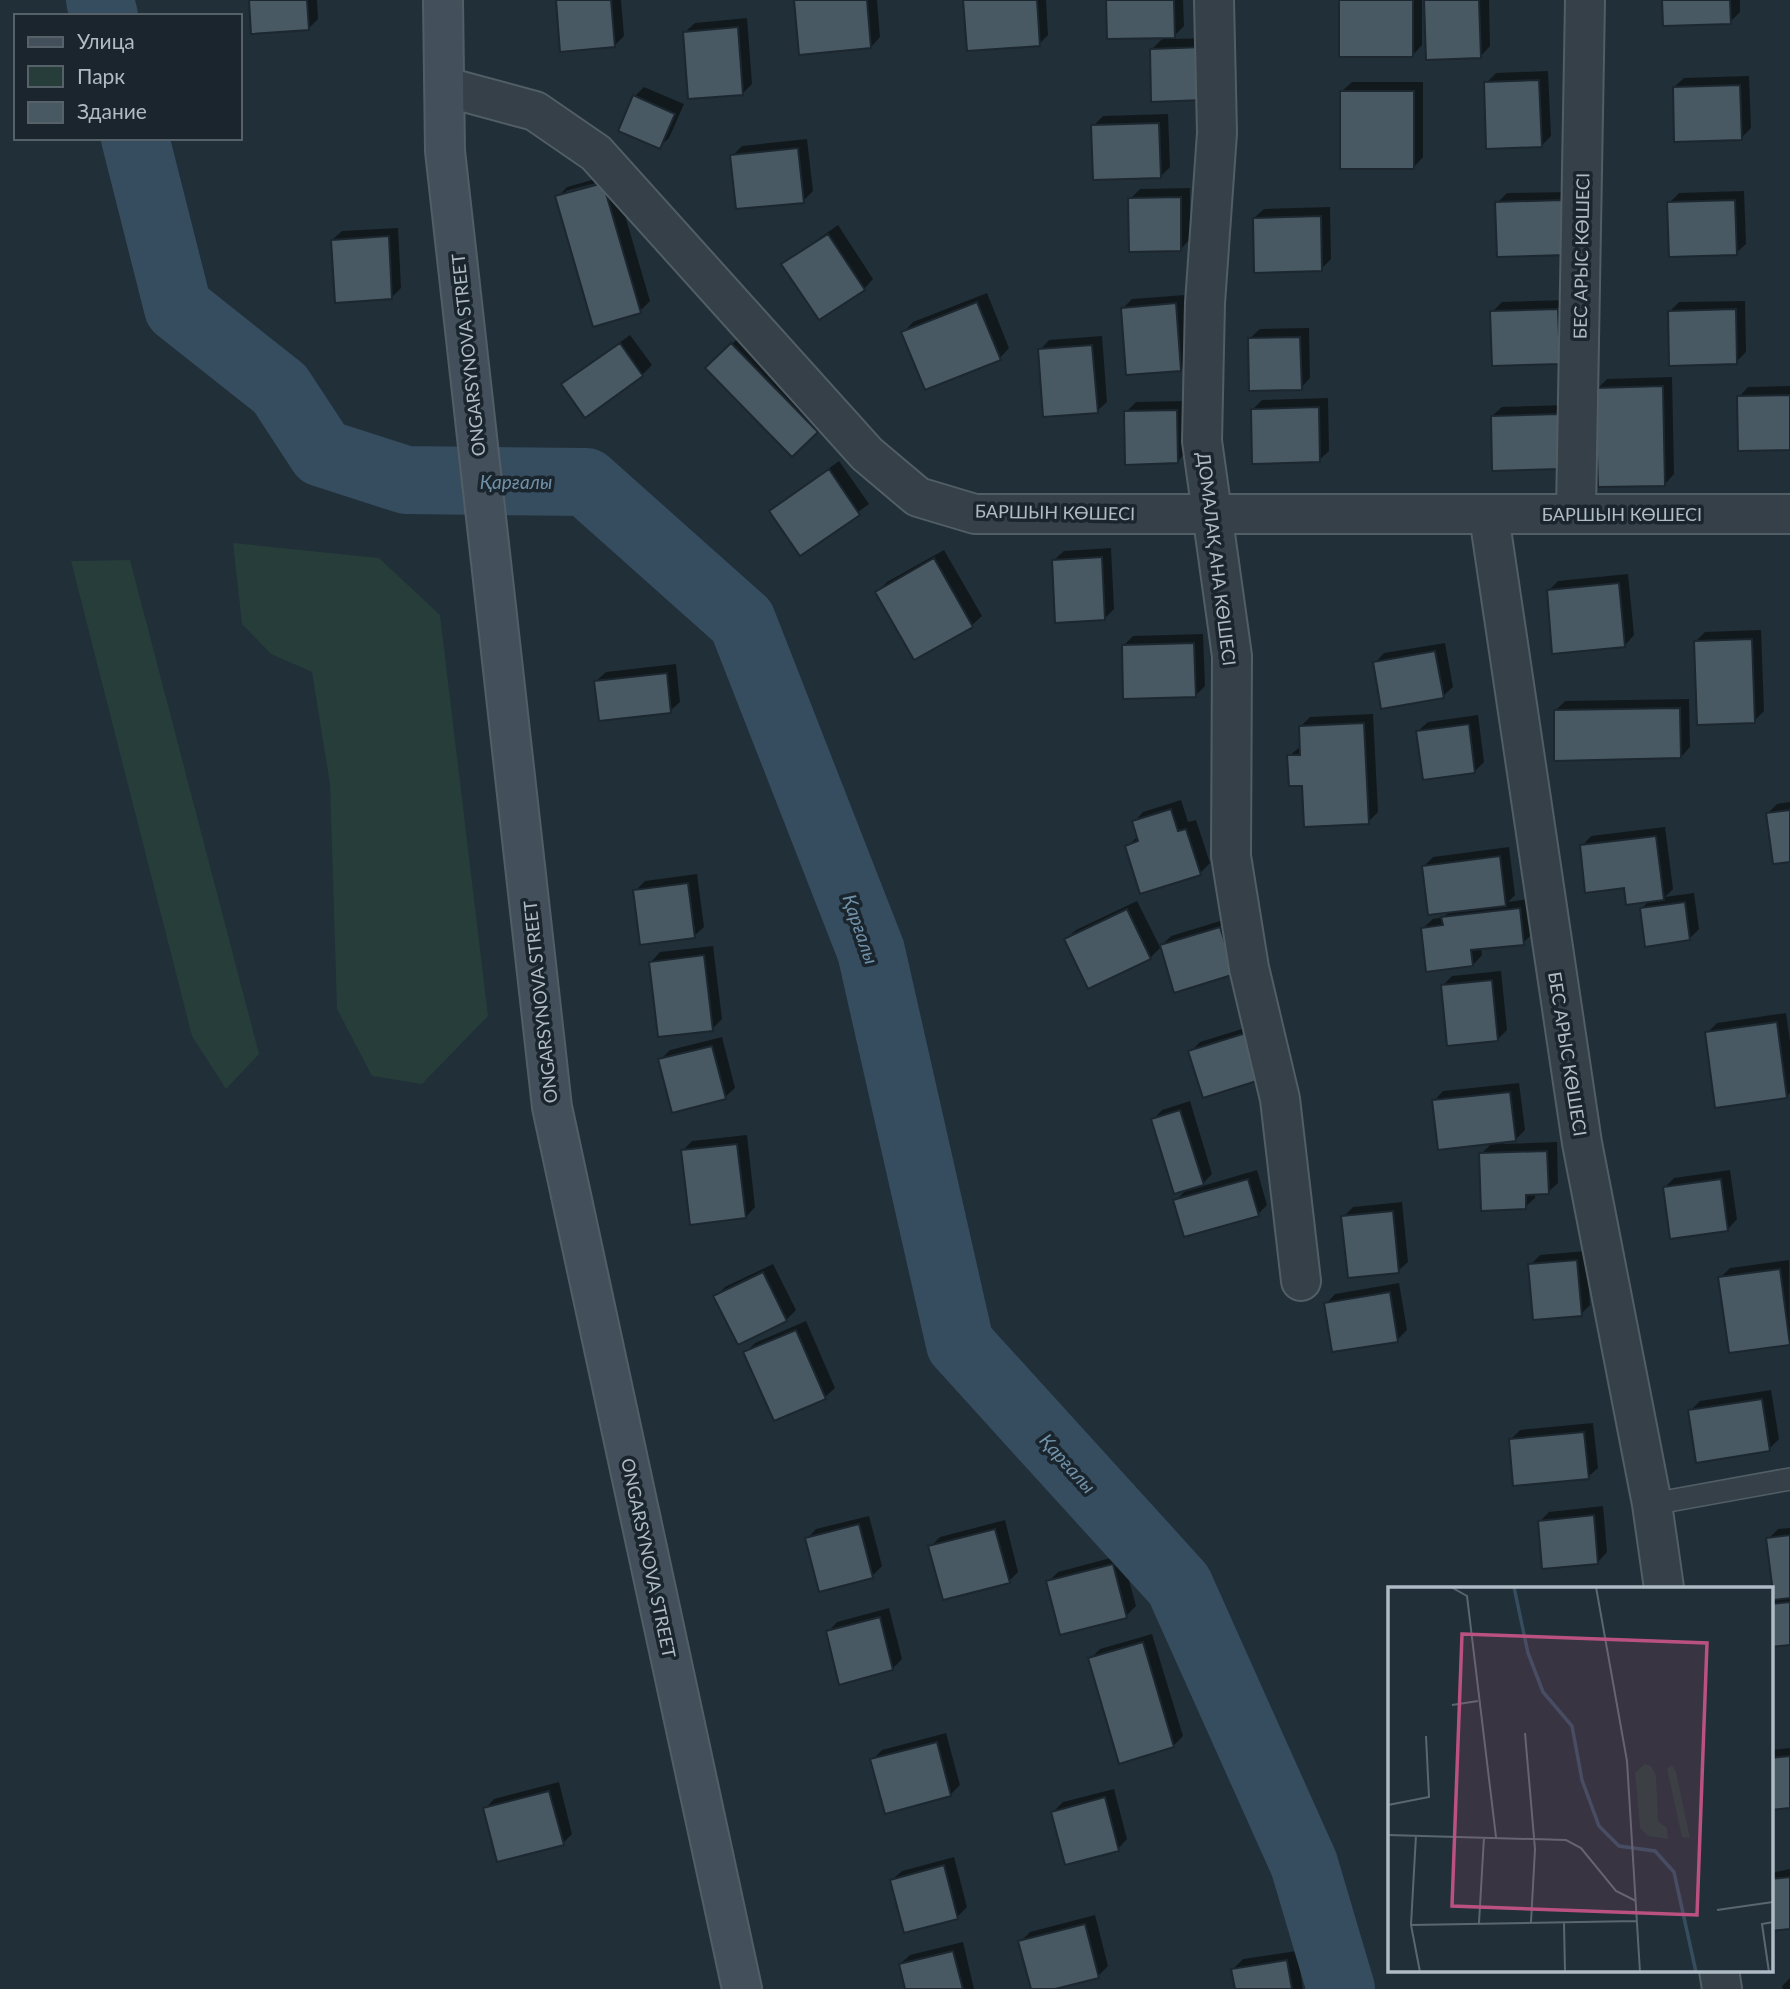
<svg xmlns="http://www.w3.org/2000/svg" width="1790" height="1989" font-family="Lato,sans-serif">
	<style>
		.green { fill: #263d3a }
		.shadow { fill: #0007; fill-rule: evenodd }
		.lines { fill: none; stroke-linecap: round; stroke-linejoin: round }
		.river { stroke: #354d5f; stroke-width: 68 }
		.building { fill: #495964; stroke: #1c272f; stroke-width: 2 }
		.lane-casing { stroke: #525e66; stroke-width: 24 }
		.street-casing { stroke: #525e66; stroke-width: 42 }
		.secondary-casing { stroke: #525e66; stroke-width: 42 }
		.lane { stroke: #354048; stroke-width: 21 }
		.street { stroke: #354048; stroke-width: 38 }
		.secondary { stroke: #43505b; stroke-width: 38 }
		.labels { text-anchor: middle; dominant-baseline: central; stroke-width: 7; stroke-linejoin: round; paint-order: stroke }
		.street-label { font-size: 18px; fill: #afbbc5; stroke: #1a252d }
		.water-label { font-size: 19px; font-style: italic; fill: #7091a8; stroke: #1a252d }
		.inset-river { fill: none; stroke: #354d5f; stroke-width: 3.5 }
		.inset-road { fill: none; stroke: #5a6770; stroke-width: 2 }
		.view { fill: #bb5180; fill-opacity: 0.15; stroke: #bb5180; stroke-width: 3.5 }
		.inset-edge { fill: none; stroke: #afbbc5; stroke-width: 3.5 }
	</style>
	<rect width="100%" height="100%" fill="#212f38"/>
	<!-- green -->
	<path class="green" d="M233 543 379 558 440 615 488 1016 422 1084 372 1076 337 1009 330 784 312 672 271 654 242 624Z
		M130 560 259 1054 226 1089 192 1036 71 561Z"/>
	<!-- shadow -->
	<path class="shadow" d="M251 0H317L318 19 308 29Z
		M557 0H621L624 36 614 46Z
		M795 0H877L880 37 871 47Z
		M965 0H1046L1048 35 1039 44Z
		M1108 0H1183L1184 26 1171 39 1212 38 1213 89 1152 49 1165 36Z
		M1341 0H1422V45L1413 55Z
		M1426 0H1489L1490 46 1481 56Z
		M1664 0H1740V12L1730 22Z
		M747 18 752 84 742 94 685 32 695 23Z
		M1548 71 1551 136 1541 146 1486 83 1496 73Z
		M1749 76 1751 128 1741 138 1674 87 1684 78Z
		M1352 82H1423V157L1414 167 1342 91Z
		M644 87 684 104 669 138 659 147 635 96Z
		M1168 114 1170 167 1160 177 1093 126 1103 116Z
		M807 139 813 191 803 201 732 156 742 146Z
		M613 174 650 301 640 311 557 197 567 187ZM611 179 612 182 566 195V191Z
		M1190 188V239L1181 249 1130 199 1140 189Z
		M1744 191 1746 244 1736 253 1669 203 1679 193Z
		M1572 192 1574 244 1497 203 1507 193Z
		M1330 207 1331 259 1321 269 1254 218 1264 209Z
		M838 225 873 279 864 289 783 264Z
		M398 228 401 288 391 298 332 240 342 231Z
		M987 293 1009 348 1000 358 904 332 913 322Z
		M1185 295 1190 360 1180 370 1123 308 1132 299Z
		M1567 300 1559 362 1492 312 1502 302Z
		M1745 301 1746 352 1736 362 1669 312 1679 302Z
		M1309 328 1310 378 1301 388 1250 338 1260 329Z
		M742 334 826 421 792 454 708 368Z
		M630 335 652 365 642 375 563 384Z
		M1102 336 1107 402 1097 411 1040 350 1049 340Z
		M1672 377 1674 474 1665 484 1597 389 1607 379Z
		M1790 386V448L1739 397 1748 387Z
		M1328 398 1329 451 1319 460 1252 410 1262 400Z
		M1186 401V452L1177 462 1126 412 1136 402Z
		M1568 405 1569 457 1492 416 1502 407Z
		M839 461 869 504 801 554 771 511Z
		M1111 548 1114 609 1104 619 1054 560 1064 551Z
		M944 550 982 616 972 625 877 592 887 582Z
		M1628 574 1634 635 1625 645 1548 591 1558 581Z
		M1761 630 1764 711 1754 721 1695 642 1705 632Z
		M1203 634 1205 686 1195 696 1123 646 1133 636Z
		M1445 643 1453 687 1443 696 1375 663 1384 653Z
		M676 664 680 702 670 711 596 681 606 672Z
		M1689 699 1690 747 1681 757 1555 711 1565 701Z
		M1373 714 1378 812 1368 822 1303 784 1289 756 1301 746 1300 727 1310 717Z
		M1478 715 1484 762 1474 772 1418 731 1428 722Z
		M1181 800 1188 822 1196 820 1210 863 1200 873 1127 847 1138 836 1134 822 1143 812Z
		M1790 802V860L1767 814 1777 804Z
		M1665 827 1673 889 1665 897 1694 893 1699 929 1690 938 1641 909 1650 900 1582 846 1591 836Z
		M1509 847 1515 895 1508 902 1529 899 1533 933 1523 943 1481 947 1482 955 1473 965 1423 928 1433 919 1444 917 1450 911 1424 866 1433 857Z
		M697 874 704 927 694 936 635 891 645 881Z
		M1137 901 1160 947 1171 936 1230 918 1243 962 1162 946 1150 958 1089 986 1066 939 1076 930Z
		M713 946 722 1019 712 1029 651 962 660 952Z
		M1501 971 1507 1030 1497 1040 1442 986 1452 976Z
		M1786 1013 1790 1041V1093L1787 1096 1707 1033 1717 1023Z
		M1258 1024 1263 1078 1190 1052 1200 1042Z
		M722 1037 735 1088 725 1097 660 1060 670 1050Z
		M1519 1083 1525 1130 1515 1140 1504 1141V1144L1557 1142 1558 1183 1548 1192 1535 1193V1198L1525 1207 1481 1154 1493 1142 1434 1101 1443 1091Z
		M1190 1101 1212 1174 1199 1187 1257 1170 1267 1205 1258 1214 1175 1201 1188 1188 1153 1120 1162 1110Z
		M747 1135 755 1207 746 1217 682 1151 692 1141Z
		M1730 1170 1737 1219 1728 1229 1664 1188 1674 1178Z
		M1402 1202 1408 1262 1398 1271 1343 1217 1353 1207Z
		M1586 1251 1590 1305 1581 1314 1530 1265 1540 1255Z
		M1789 1260 1790 1343 1731 1351 1720 1278 1730 1268Z
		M773 1264 796 1310 786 1320 738 1343 715 1297 725 1287Z
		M1399 1283 1407 1330 1397 1340 1326 1304 1335 1294Z
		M806 1321 835 1388 825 1397 775 1419 745 1353 755 1343Z
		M1771 1390 1779 1439 1769 1449 1690 1411 1700 1401Z
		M1593 1423 1598 1468 1588 1477 1510 1440 1520 1430Z
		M1603 1506 1607 1552 1598 1562 1539 1522 1549 1512Z
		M869 1516 882 1566 872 1576 807 1539 816 1529Z
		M1005 1520 1018 1572 1009 1581 930 1547 940 1537Z
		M1790 1528V1643L1771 1646V1597L1775 1596 1768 1539 1778 1529Z
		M1122 1555 1136 1606 1126 1616 1048 1582 1058 1572Z
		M889 1608 902 1659 892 1669 828 1632 837 1622Z
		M1152 1634 1183 1736 1173 1746 1090 1659 1100 1649Z
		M946 1733 960 1785 950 1795 872 1760 882 1750Z
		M1790 1748V1806L1771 1808V1750Z
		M559 1782 572 1834 563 1843 485 1809 494 1799Z
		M1114 1789 1127 1839 1118 1849 1053 1812 1063 1802Z
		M954 1857 967 1907 957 1917 892 1880 902 1871Z
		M1790 1869V1927L1771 1930V1873Z
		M1095 1915 1108 1966 1098 1976 1048 1989H1032L1020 1942 1030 1932Z
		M963 1942 974 1989H906L900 1964 910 1955Z
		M1297 1951 1303 1989H1236L1233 1969 1243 1959Z
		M1790 1978V1989H1783L1782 1986Z"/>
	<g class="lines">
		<!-- river -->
		<path class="river" d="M100 0 104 16
			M135 138 178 308 280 389 322 453 406 480 586 482 742 621 871 951 960 1344 1179 1585 1304 1864 1341 1989"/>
	</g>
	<!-- building -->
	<path class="building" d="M249 0H307L309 30 251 34Z
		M556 0H611L615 47 560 52Z
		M794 0H867L871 48 799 55Z
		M963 0H1037L1040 46 967 51Z
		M1106 0H1174L1175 38 1107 39Z
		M1339 0H1413V57H1339Z
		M1424 0H1479L1481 58 1426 60Z
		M1662 0H1730L1731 24 1663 26Z
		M738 27 743 95 688 99 683 32Z
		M1203 47 1204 100 1151 102 1150 49Z
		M1539 80 1542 147 1486 149 1484 82Z
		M1740 85 1742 140 1674 142 1673 87Z
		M1340 91H1414V169H1340Z
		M633 95 675 114 660 149 618 131Z
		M1159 123 1161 178 1093 180 1091 125Z
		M798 148 804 203 736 209 730 155Z
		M603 183 641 313 593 327 555 196Z
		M1181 197V251L1129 252 1128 198Z
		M1563 200 1565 255 1497 257 1495 202Z
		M1735 200 1737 255 1669 257 1667 202Z
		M1321 216 1322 271 1254 273 1253 218Z
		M828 234 865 290 819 320 781 264Z
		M389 236 392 299 335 303 331 240Z
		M977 302 1001 360 925 390 901 332Z
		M1176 303 1181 371 1126 375 1121 308Z
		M1558 309 1560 364 1492 366 1490 311Z
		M1736 309 1737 364 1669 366 1668 311Z
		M1300 337 1302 390 1249 391 1248 338Z
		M620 343 643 376 585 418 561 384Z
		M731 343 818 432 792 457 705 368Z
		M1092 345 1098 413 1043 417 1038 349Z
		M1663 386 1665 486 1598 487 1595 388Z
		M1790 395V450L1738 451 1737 396Z
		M1319 407 1320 462 1252 464 1251 409Z
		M1177 410 1178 463 1125 465 1124 411Z
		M1559 414 1560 469 1492 471 1491 416Z
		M829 469 860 515 800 556 769 511Z
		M1102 557 1105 620 1055 623 1052 560Z
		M934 558 973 627 914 660 875 592Z
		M1619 583 1625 647 1552 654 1547 590Z
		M1752 639 1755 723 1697 725 1694 641Z
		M1194 643 1196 697 1123 699 1122 645Z
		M1435 651 1444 698 1381 709 1373 662Z
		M667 673 671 713 599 721 594 681Z
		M1680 708 1681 758 1554 761V710Z
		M1364 723 1369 824 1304 827 1302 786H1289L1287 755H1300L1299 726Z
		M1469 724 1475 773 1423 780 1416 731Z
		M1171 809 1178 831 1186 829 1201 875 1140 894 1125 846 1138 841 1132 821Z
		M1790 810V862L1773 864 1766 813Z
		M1656 836 1664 900 1626 905 1624 888 1585 893 1580 845Z
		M1500 856 1506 906 1428 915 1422 866Z
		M688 883 695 938 640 945 633 890Z
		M1685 902 1690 940 1645 947 1640 908Z
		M1520 908 1524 945 1471 950 1473 966 1426 972 1421 928 1443 925 1441 917Z
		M1127 909 1151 959 1088 989 1064 939Z
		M1220 927 1235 974 1174 993 1160 945Z
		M704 955 713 1031 658 1037 649 962Z
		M1492 980 1498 1041 1447 1046 1441 985Z
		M1777 1022 1787 1098 1715 1108 1705 1032Z
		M1249 1032 1263 1079 1203 1098 1188 1051Z
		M712 1046 726 1099 672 1113 658 1059Z
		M1510 1092 1516 1141 1438 1150 1432 1100Z
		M1180 1110 1204 1185 1174 1194 1151 1119Z
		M737 1144 746 1218 690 1225 681 1150Z
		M1547 1151 1549 1194 1526 1195V1209L1481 1211 1479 1153Z
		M1248 1179 1259 1216 1184 1237 1173 1200Z
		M1721 1179 1728 1231 1670 1239 1663 1187Z
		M1393 1211 1399 1273 1348 1278 1341 1216Z
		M1577 1260 1582 1316 1533 1320 1528 1264Z
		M1780 1269 1790 1345 1729 1353 1718 1277Z
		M763 1272 787 1321 738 1345 713 1296Z
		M1390 1292 1398 1342 1332 1352 1324 1303Z
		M796 1330 826 1399 774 1421 743 1352Z
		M1762 1399 1770 1451 1696 1463 1688 1410Z
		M1584 1432 1589 1479 1513 1486 1509 1439Z
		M1594 1515 1598 1564 1542 1569 1538 1521Z
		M859 1524 873 1578 819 1592 805 1538Z
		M995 1529 1010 1583 943 1600 928 1546Z
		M1790 1535V1598L1774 1600 1766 1538Z
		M1113 1564 1127 1618 1060 1635 1046 1581Z
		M1790 1602V1645L1771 1647V1604Z
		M880 1617 893 1670 839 1685 826 1631Z
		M1143 1642 1174 1747 1119 1764 1088 1658Z
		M937 1742 951 1796 885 1814 870 1759Z
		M1790 1756V1808L1771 1810V1758Z
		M549 1791 564 1845 497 1862 483 1808Z
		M1105 1797 1119 1851 1065 1865 1051 1812Z
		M944 1865 958 1919 904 1933 890 1880Z
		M1790 1877V1929L1771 1931V1879Z
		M1085 1924 1099 1978 1055 1989H1031L1018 1941Z
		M953 1951 963 1989H905L899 1964Z
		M1287 1960 1292 1989H1235L1231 1969Z"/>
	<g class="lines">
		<!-- lane casing -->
		<g class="lane-casing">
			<path id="lane" d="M1652 1504 1790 1479"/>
		</g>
		<!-- street casing -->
		<g class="street-casing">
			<path id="street" d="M1214 0 1217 133 1205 303 1202 441 1232 656 1231 856 1249 968 1280 1099 1301 1281
				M446 87 535 111 596 153 867 454 918 497 975 514H1790
				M1576 512 1585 0
				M1489 516 1582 1143 1652 1504 1664 1588
				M1719 1970 1722 1989"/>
		</g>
		<!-- secondary casing -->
		<g class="secondary-casing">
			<path id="secondary" d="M443 0 445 151 552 1107 742 1989"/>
		</g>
		<!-- lane -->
		<use href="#lane" class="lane"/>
		<!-- street -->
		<use href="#street" class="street"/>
		<!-- secondary -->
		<use href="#secondary" class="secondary"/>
	</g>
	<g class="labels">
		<!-- street labels -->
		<g class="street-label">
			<text transform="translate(1581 256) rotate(-89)">БЕС АРЫС КӨШЕСІ</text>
			<text transform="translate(468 355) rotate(-96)">ONGARSYNOVA STREET</text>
			<text transform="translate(1055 512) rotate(1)">БАРШЫН КӨШЕСІ</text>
			<text x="1622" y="514">БАРШЫН КӨШЕСІ</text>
			<text transform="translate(1217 559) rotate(83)">ДОМАЛАҚ АНА КӨШЕСІ</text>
			<text transform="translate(540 1002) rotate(-96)">ONGARSYNOVA STREET</text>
			<text transform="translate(1568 1054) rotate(81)">БЕС АРЫС КӨШЕСІ</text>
			<text transform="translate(649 1558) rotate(78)">ONGARSYNOVA STREET</text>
		</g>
		<!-- water labels -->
		<g class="water-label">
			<text x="516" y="481">Қарғалы</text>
			<text transform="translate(861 929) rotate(71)">Қарғалы</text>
			<text transform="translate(1068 1463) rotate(48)">Қарғалы</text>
		</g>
	</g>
	<!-- overview -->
	<g transform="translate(1388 1587)">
		<rect width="385" height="385" fill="#212f38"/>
		<path d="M257 177 263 179 268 188 270 234 279 241 280 252 260 249 252 241 247 186ZM284 178 288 185 302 251 294 250 279 182Z" fill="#263d3a"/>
		<path class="inset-river" d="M126 0 140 66 155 105 184 139 194 193 211 239 231 259 267 264 286 285 308 385"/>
		<path class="inset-road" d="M63 0 79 9 108 250M208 0 239 174 252 385M64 118 90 114M137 146 147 262 143 335M0 218 41 210 38 149M0 248 178 253 193 261 228 304 248 314M28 248 23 338 32 385M329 323 385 315M91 336 96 250M176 336 177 385M23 338 249 334M381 385 374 337 385 335"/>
		<path class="view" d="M74 47 319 56 309 328 64 319Z"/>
		<rect width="385" height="385" class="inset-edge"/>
	</g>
	<!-- legend -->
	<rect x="14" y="14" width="228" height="126" fill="#1a252d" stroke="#56616a" stroke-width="2"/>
	<rect x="28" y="37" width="35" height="10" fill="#43505b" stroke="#56616a" stroke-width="2"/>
	<text x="77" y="49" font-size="21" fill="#afbbc5">Улица</text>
	<rect x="28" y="66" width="35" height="21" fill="#263d3a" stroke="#56616a" stroke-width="2"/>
	<text x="77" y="84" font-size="21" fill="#afbbc5">Парк</text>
	<rect x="28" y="102" width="35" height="21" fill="#495964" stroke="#56616a" stroke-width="2"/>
	<text x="77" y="119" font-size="21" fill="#afbbc5">Здание</text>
</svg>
